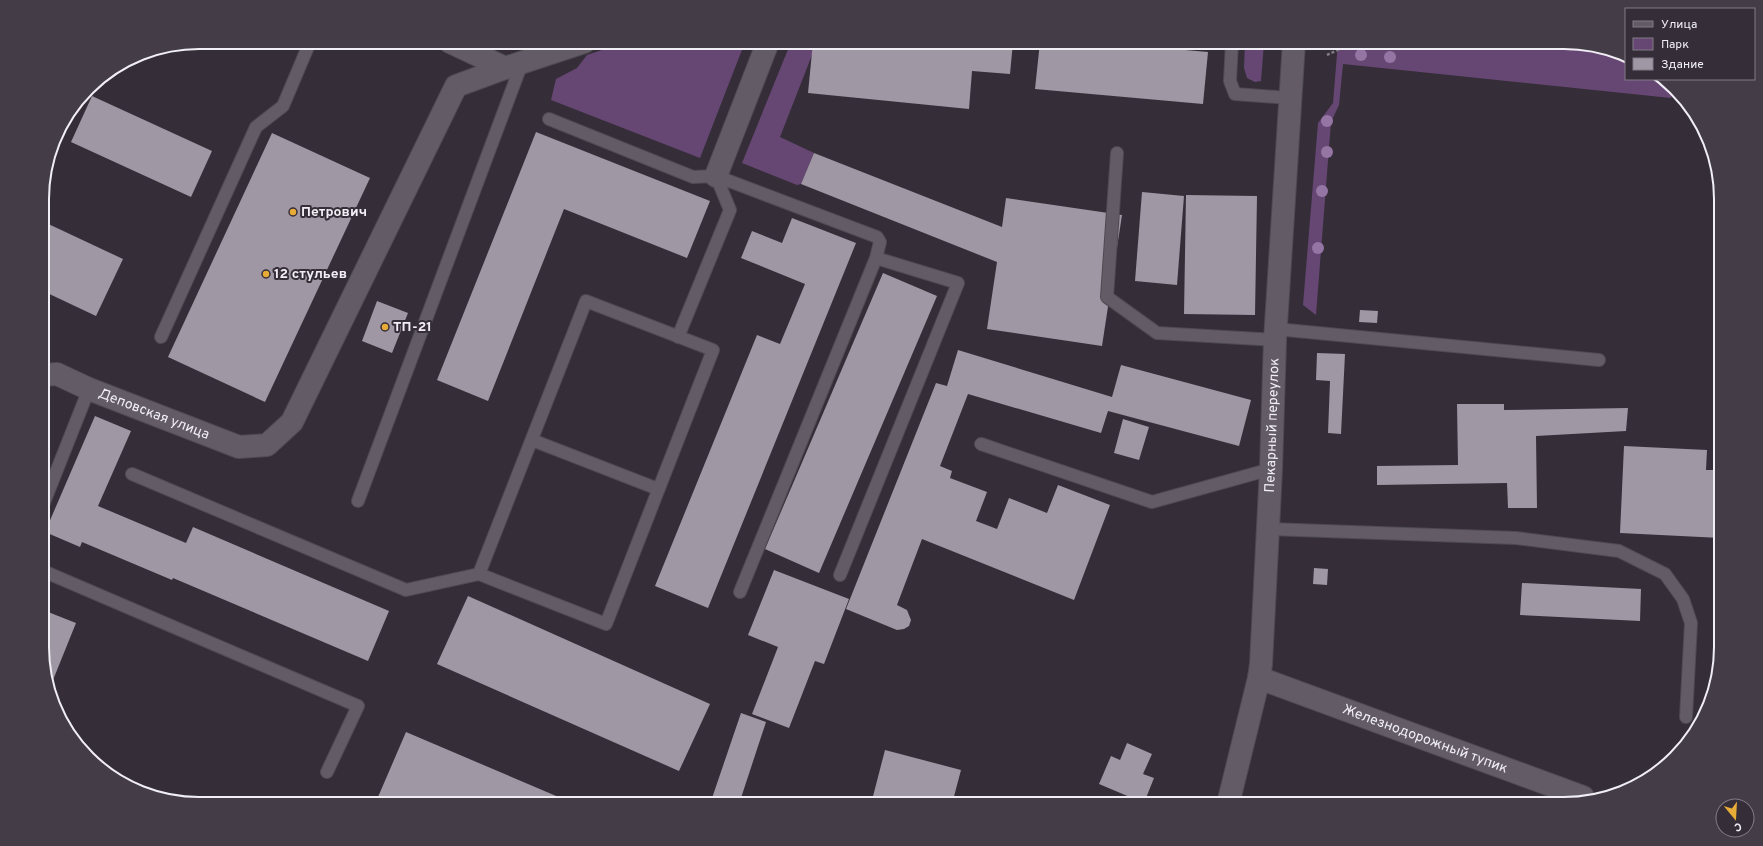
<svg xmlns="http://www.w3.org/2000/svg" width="1763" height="846" font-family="Overpass,sans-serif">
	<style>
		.green { fill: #664774 }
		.building { fill: #9f97a3 }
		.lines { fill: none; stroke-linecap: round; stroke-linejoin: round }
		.service-casing { stroke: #4f4b52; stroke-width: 14 }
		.minor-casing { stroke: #4f4b52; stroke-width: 24 }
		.path { stroke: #807a83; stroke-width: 2.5; stroke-dasharray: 3 2; stroke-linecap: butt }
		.service { stroke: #635c67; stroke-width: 12 }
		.minor { stroke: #635c67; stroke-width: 22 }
		.tree { fill: #9575a4 }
		.poi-dot { fill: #e7ac37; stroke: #352e38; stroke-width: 1.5 }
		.labels { text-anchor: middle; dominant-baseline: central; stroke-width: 4; stroke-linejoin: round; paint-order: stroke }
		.poi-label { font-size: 14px; font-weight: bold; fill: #f2eef5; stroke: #352e38; text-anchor: start }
		.street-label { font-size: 14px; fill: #f2eef5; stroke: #352e38 }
		.rim { fill: none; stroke: #f2eef5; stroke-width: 2 }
	</style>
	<rect width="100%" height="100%" fill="#352e38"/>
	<!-- green -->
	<path class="green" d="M626 42H745L700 158 551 100 556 79 577 68 587 55Z
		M791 42H813L812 55 780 137 814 153 801 184 797 185 742 163Z
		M1245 42H1264L1261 81 1255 82 1247 78 1244 68Z
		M1338 42H1564L1625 54 1626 55V79H1664L1673 87 1671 98 1343 64 1339 105 1331 122 1316 315 1303 305 1318 123 1333 103Z"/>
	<!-- building -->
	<path class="building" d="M813 42H1013L1010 74 972 71 969 109 808 93Z
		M1040 42H1093L1208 52 1203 104 1035 89Z
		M92 96 212 151 191 197 71 142Z
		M536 132 710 201 687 258 564 209 488 401 437 380Z
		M272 133 370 178 265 402 168 357Z
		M814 153 1002 227 1006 198 1122 215 1102 346 987 329 997 262 801 184Z
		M1142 192 1184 196 1177 285 1135 281Z
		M1186 195 1257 196 1255 315 1184 314Z
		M792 218 856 243 708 608 655 586 757 335 780 344 805 284 741 258 752 231 782 243Z
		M42 221 123 259 96 316 43 291Z
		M883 273 937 296 819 573 765 549Z
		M377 301 408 313 392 353 362 341Z
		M1360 310 1378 311 1377 323 1359 322Z
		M958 350 1112 397 1121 365 1251 400 1239 446 1108 411 1101 433 968 394 940 466 952 471 950 478 987 492 976 521 997 529 1009 498 1047 513 1058 485 1110 505 1074 600 922 539 897 605 907 610 911 620 909 626 904 629 897 630 846 609 936 383 947 386Z
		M1317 353 1345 354 1341 434 1328 433 1330 381 1316 380Z
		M1457 404H1504V410L1628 408 1626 431 1536 436 1537 508H1508L1507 483 1377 485V466L1458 465Z
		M95 416 131 431 98 506 186 543 193 527 389 611 368 661 173 578 172 580 82 542 80 547 45 532Z
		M1123 419 1149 427 1139 460 1114 453Z
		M1624 446 1707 450 1706 470H1721V538L1620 533Z
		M1314 568 1328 569 1327 585 1313 584Z
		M774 570 849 599 824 664 815 661 789 728 752 714 778 647 748 635Z
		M1522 583 1641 589 1640 621 1520 615Z
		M468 596 710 704 679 771 437 664Z
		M43 610 76 623 53 680 46 678 43 668Z
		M741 713 766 722 739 804H710Z
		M406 732 575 804H394L378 797Z
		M1127 743 1152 754 1143 774 1154 778 1144 803 1099 784 1111 756 1120 760Z
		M885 750 961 770 952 804H871Z"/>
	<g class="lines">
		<!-- service casing -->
		<g class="service-casing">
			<path id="service" d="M1232 42 1230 81 1235 94 1290 98
				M549 119 693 177 716 176 877 237 880 242 876 258
				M1117 153 1107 297 1157 333 1275 340
				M586 301 713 350 606 624 479 574Z
				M1276 329 1599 360
				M161 337 256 127 283 106 310 42
				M678 337 730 210 716 176
				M532 440 658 489
				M981 444 1152 502 1271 469
				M132 474 406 590 479 574
				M358 501 522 63
				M43 505 89 389
				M1268 529 1516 538 1619 551 1665 574 1683 599 1691 623 1686 717
				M43 571 358 706 327 772
				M740 592 876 258 958 283 840 575"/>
		</g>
		<!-- minor casing -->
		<g class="minor-casing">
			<g id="minor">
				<path d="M450 42 505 68 584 42"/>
				<path d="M716 176 768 42"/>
				<path id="s1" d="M43 375 57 374 89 389 239 447 267 445 292 422 456 86 505 68"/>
				<path id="s2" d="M1259 678 1583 797"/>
				<path id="s3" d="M1228 804 1259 678 1261 664 1271 469 1275 340 1294 42"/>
			</g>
		</g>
		<!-- path -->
		<path class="path" d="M1327 55 1354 42"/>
		<!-- service -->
		<use href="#service" class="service"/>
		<!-- minor -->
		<use href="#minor" class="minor"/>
	</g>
	<!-- trees -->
	<g class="tree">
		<circle cx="1361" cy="55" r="6"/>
		<circle cx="1390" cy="57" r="6"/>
		<circle cx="1327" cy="121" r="6"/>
		<circle cx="1327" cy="152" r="6"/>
		<circle cx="1322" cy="191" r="6"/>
		<circle cx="1318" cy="248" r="6"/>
	</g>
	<!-- markers -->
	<g class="poi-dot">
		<circle cx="293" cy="212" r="4"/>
		<circle cx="266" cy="274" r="4"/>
		<circle cx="385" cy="327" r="4"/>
	</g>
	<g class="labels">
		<!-- poi labels -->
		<g class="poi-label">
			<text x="301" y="212">Петрович</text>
			<text x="274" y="274">12 стульев</text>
			<text x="393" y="327">ТП-21</text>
		</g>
		<!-- street labels -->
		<g class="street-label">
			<text stroke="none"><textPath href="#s1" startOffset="119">Деповская улица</textPath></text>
			<text stroke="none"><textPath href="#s3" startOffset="383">Пекарный переулок</textPath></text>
			<text stroke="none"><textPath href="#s2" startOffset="177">Железнодорожный тупик</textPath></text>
		</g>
	</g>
	<!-- crop -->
	<path d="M0 0H1763V846H0ZM199 49H1564A150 150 0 0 1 1714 199V647A150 150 0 0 1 1564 797H199A150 150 0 0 1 49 647V199A150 150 0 0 1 199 49Z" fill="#443d47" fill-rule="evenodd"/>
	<path class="rim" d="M199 49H1564A150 150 0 0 1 1714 199V647A150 150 0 0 1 1564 797H199A150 150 0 0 1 49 647V199A150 150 0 0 1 199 49Z"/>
	<!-- legend -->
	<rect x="1625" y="8" width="130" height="72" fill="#352e38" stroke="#817b84"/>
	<rect x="1633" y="21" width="20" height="6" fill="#635c67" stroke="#817b84"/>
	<text x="1661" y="28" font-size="12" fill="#f2eef5">Улица</text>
	<rect x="1633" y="38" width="20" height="12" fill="#664774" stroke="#817b84"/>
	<text x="1661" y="48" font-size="12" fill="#f2eef5">Парк</text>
	<rect x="1633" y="58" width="20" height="12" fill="#9f97a3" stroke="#817b84"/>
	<text x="1661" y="68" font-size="12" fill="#f2eef5">Здание</text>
	<!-- north arrow -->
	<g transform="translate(1735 818) rotate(162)"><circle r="19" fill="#352e38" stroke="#817b84"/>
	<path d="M0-3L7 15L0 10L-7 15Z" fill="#e7ac37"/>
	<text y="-6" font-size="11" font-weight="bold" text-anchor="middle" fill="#f2eef5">С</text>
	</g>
</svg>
